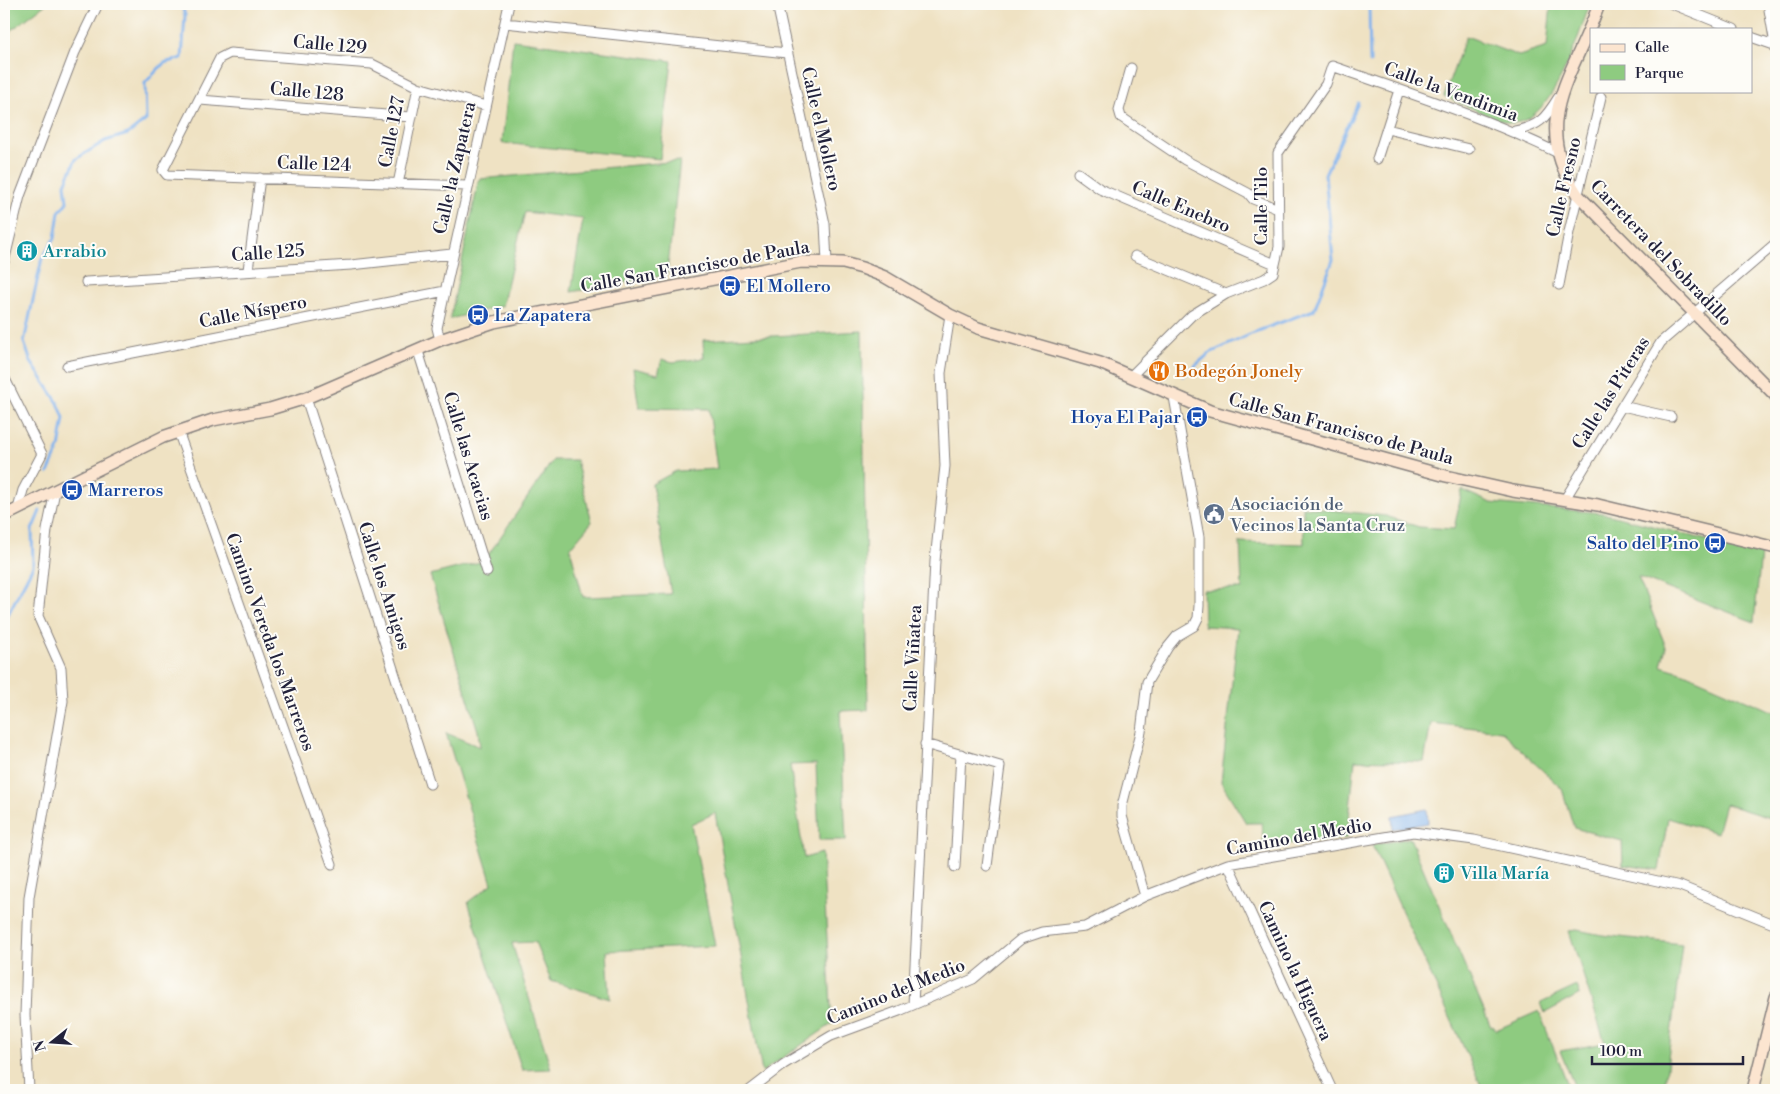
<svg xmlns="http://www.w3.org/2000/svg" width="1780" height="1094" font-family="'Libre Bodoni',serif">
	<style>
		.green { fill: #8ecb80; stroke: #58765e }
		.water { fill: #82b3ed; stroke: #526a94 }
		.lines { fill: none; stroke-linecap: round; stroke-linejoin: round }
		.stream { stroke: #82b3ed; stroke-width: 3 }
		.street-casing { stroke: #88827f; stroke-width: 11 }
		.secondary-casing { stroke: #88827f; stroke-width: 14 }
		.street { stroke: #fff; stroke-width: 9 }
		.secondary { stroke: #fce5d0; stroke-width: 11 }
		.labels { text-anchor: middle; dominant-baseline: central; stroke-width: 4; stroke-linejoin: round; paint-order: stroke }
		.street-label { font-size: 18px; fill: #22223b; stroke: #fdfcf7 }
		.culture-label { font-size: 18px; fill: #0d838f; stroke: #fdfcf7; text-anchor: start }
		.transit-label { font-size: 18px; fill: #164399; stroke: #fdfcf7; text-anchor: start }
		.food-label { font-size: 18px; fill: #c56008; stroke: #fdfcf7; text-anchor: start }
		.service-label { font-size: 18px; fill: #4e5e75; stroke: #fdfcf7; text-anchor: start }
	</style>
	<rect width="100%" height="100%" fill="#fdfcf7"/>
	<filter id="ink" filterUnits="userSpaceOnUse"><feTurbulence type="fractalNoise" baseFrequency=".02" numOctaves="2"/><feDisplacementMap in="SourceGraphic" scale="10" xChannelSelector="R" yChannelSelector="G"/><feConvolveMatrix kernelMatrix="1 2 1 2 8 2 1 2 1" color-interpolation-filters="sRGB"/></filter>
	<filter id="wash" filterUnits="userSpaceOnUse"><feTurbulence type="fractalNoise" baseFrequency=".0096" numOctaves="4" result="noise"/><feDisplacementMap in="SourceGraphic" scale="20" xChannelSelector="R" yChannelSelector="G"/><feGaussianBlur stdDeviation="1.12" result="paint"/><feColorMatrix in="noise" values="0 0 0 0 0 0 0 0 0 0 0 0 0 0 0 0 0 1.4 0 .05"/><feComposite in="paint" operator="in"/></filter>
	<g filter="url(#wash)">
		<rect width="100%" height="100%" fill="#efe2c3"/>
		<!-- green -->
		<path class="green" d="M4 4H46L4 36Z
			M1551 4H1590C1578 36 1553 123 1512 123 1504 124 1456 101 1444 96L1466 36 1519 56 1547 47Z
			M513 40 672 61 660 159 502 143Z
			M680 161 667 275 571 292 583 219 525 212 502 306 450 319 479 179Z
			M862 331 868 710 840 711 846 840H819L816 764 790 765 804 858 822 853 832 1024 762 1072 715 813 691 824 715 946 607 951 610 999 551 981 535 942 512 943 551 1069 522 1070 468 902 492 884 446 733 480 747 478 731 430 575 484 561 553 460H576L592 522 570 548 583 597 671 594 652 484 676 471 717 469 709 409 639 408 633 368 658 374 662 359 673 362 704 358 703 340Z
			M1462 490 1491 503 1602 513 1761 554 1754 622 1638 577 1666 647 1661 666 1684 673 1776 713V820L1725 804 1717 833 1668 818 1659 870 1623 865 1622 841 1574 828 1562 789 1501 731 1431 723 1424 762 1355 760 1347 838 1263 846 1262 823H1246L1221 782 1238 628 1204 626 1203 590 1242 589 1240 542 1304 544 1303 507 1386 516 1419 527 1454 529Z
			M1410 838 1491 1027 1493 1026 1496 1030 1539 1011 1570 1090H1483L1372 845Z
			M1577 930 1602 935 1682 944 1665 1084 1738 1087V1090H1576L1560 1051 1605 1043 1569 931Z
			M1577 986 1580 994 1545 1013 1541 1003Z"/>
		<!-- water -->
		<path class="water" d="M1427 809 1428 823 1393 829 1392 816Z"/>
		<g class="lines">
			<!-- stream -->
			<path class="stream" d="M1369 4 1370 63
				M1183 376 1210 353 1258 331 1314 310 1333 260 1325 174 1358 103
				M48 473 59 448 64 418 58 403 31 362 24 342 42 258 55 238 59 212 67 202 65 184 76 159 105 141 128 134 146 120 145 83 164 63 182 58 185 15 181 4
				M4 622 33 566 32 530 40 511"/>
		</g>
	</g>
	<g filter="url(#ink)">
		<g class="lines">
			<!-- street casing -->
			<g class="street-casing">
				<path id="street" d="M777 4 825 224 827 262
					M1672 4 1734 29
					M1768 4 1776 50
					M505 23 787 53
					M1751 37 1774 45
					M1131 68 1119 110 1121 117 1185 160 1248 193 1253 199 1278 209
					M200 100 411 117
					M1387 129 1469 149
					M1515 131C1539 126 1545 119 1558 98
					M1377 159 1399 90
					M1078 173 1100 189 1275 264
					M398 184 418 87
					M467 186 167 175 163 170 220 58 230 53 372 64 418 87 486 106
					M1135 256 1226 294
					M4 262 20 196 75 52 98 4
					M248 270 260 178
					M86 282 351 265 452 254
					M1559 285 1569 232 1601 97
					M440 340 437 328 509 4
					M418 351 487 572
					M67 366 445 291
					M1131 376 1192 315 1226 294 1264 279 1273 273 1279 247 1278 153 1326 84 1332 66C1408 93 1485 117 1558 153
					M4 377 42 454 23 490 18 509
					M306 398 430 784
					M1622 406 1671 417
					M178 431 332 864
					M1565 499 1661 342 1776 243
					M925 744 1000 766 987 866
					M1228 864 1332 1090
					M955 867 961 754
					M1145 896 1122 816V806L1141 732 1147 682 1168 647 1177 636 1194 626 1198 618 1199 606V537L1174 397
					M913 1005 935 561 945 466 941 373 950 315
					M29 1090 25 1015 29 897 63 701 61 668 38 616 47 530 55 491
					M750 1090 784 1064 831 1036 899 1011 973 979 1021 939 1042 932 1085 927 1145 896 1228 864 1413 832 1474 840 1680 886 1776 925"/>
			</g>
			<!-- secondary casing -->
			<g class="secondary-casing">
				<path id="secondary" d="M1599 4C1575 75 1528 119 1577 194L1776 396
					M4 516 163 437 213 420 270 409 306 398 440 340 494 322 801 262 843 263 862 268 885 277 950 315 978 328 1100 363 1210 411 1446 476 1513 491 1598 505 1776 548
					M1753 1090 1776 997"/>
			</g>
			<!-- street -->
			<use href="#street" class="street"/>
			<!-- secondary -->
			<use href="#secondary" class="secondary"/>
		</g>
	</g>
	<!-- icons -->
	<defs>
		<g id="building-disc" transform="scale(1.125)"><circle r="9.5" fill="#0f9aa8" stroke="#fdfcf7"/><path d="M-4-6H4V6H1V3H-1V6H-4ZM-2.5-4.3h1.7v1.8h-1.7ZM.8-4.3h1.7v1.8H.8ZM-2.5-1h1.7V.8h-1.7ZM.8-1h1.7V.8H.8Z" fill="#fff"/></g>
		<g id="bus-disc" transform="scale(1.125)"><circle r="9.5" fill="#1a4fb4" stroke="#fdfcf7"/><path d="M-5-6H5V4H4V6H2V4H-2V6H-4V4H-5ZM-3.5-4V0h7V-4ZM-3.5 1.2v1.5H-2V1.2ZM2 1.2v1.5H3.5V1.2Z" fill="#fff"/></g>
		<g id="restaurant-disc" transform="scale(1.125)"><circle r="9.5" fill="#e8710a" stroke="#fdfcf7"/><path d="M-5-6h1v4h1v-4h1v4h1v-4h1v5L-1.5 .5V6h-2V.5L-5-1ZM5-6V6H3V1.5H1.5Q1.5-4 5-6Z" fill="#fff"/></g>
		<g id="civic-disc" transform="scale(1.125)"><circle r="9.5" fill="#5c6f8a" stroke="#fdfcf7"/><path d="M-.6-6.5H3V-4.5H.6V-3L4-1V1h2V6H-6V1h2V-1L-.6-3ZM-1.2 2.5V6h2.4V2.5Z" fill="#fff"/></g>
	</defs>
	<g fill-rule="evenodd">
		<use href="#building-disc" x="27" y="251"/>
		<use href="#bus-disc" x="730" y="286"/>
		<use href="#bus-disc" x="478" y="315"/>
		<use href="#restaurant-disc" x="1159" y="371"/>
		<use href="#bus-disc" x="1197" y="417"/>
		<use href="#bus-disc" x="72" y="490"/>
		<use href="#civic-disc" x="1214" y="514"/>
		<use href="#bus-disc" x="1715" y="543"/>
		<use href="#building-disc" x="1444" y="873"/>
	</g>
	<g class="labels">
		<!-- street labels -->
		<g class="street-label">
			<text transform="translate(330 45) rotate(5)">Calle 129</text>
			<text transform="translate(307 92) rotate(5)">Calle 128</text>
			<text transform="translate(1451 92) rotate(20)">Calle la Vendimia</text>
			<text transform="translate(821 129) rotate(77)">Calle el Mollero</text>
			<text transform="translate(392 132) rotate(-79)">Calle 127</text>
			<text transform="translate(314 164) rotate(2)">Calle 124</text>
			<text transform="translate(455 168) rotate(-77)">Calle la Zapatera</text>
			<text transform="translate(1564 187) rotate(-77)">Calle Fresno</text>
			<text transform="translate(1261 206) rotate(-90)">Calle Tilo</text>
			<text transform="translate(1181 207) rotate(23)">Calle Enebro</text>
			<text transform="translate(268 253) rotate(-4)">Calle 125</text>
			<text transform="translate(1661 253) rotate(46)">Carretera del Sobradillo</text>
			<text transform="translate(695 267) rotate(-10)">Calle San Francisco de Paula</text>
			<text transform="translate(253 312) rotate(-11)">Calle Níspero</text>
			<text transform="translate(1611 393) rotate(-58)">Calle las Piteras</text>
			<text transform="translate(1341 429) rotate(15)">Calle San Francisco de Paula</text>
			<text transform="translate(468 456) rotate(73)">Calle las Acacias</text>
			<text transform="translate(384 586) rotate(72)">Calle los Amigos</text>
			<text transform="translate(270 642) rotate(70)">Camino Vereda los Marreros</text>
			<text transform="translate(913 658) rotate(-87)">Calle Viñatea</text>
			<text transform="translate(1299 837) rotate(-10)">Camino del Medio</text>
			<text transform="translate(1295 971) rotate(65)">Camino la Higuera</text>
			<text transform="translate(896 992) rotate(-22)">Camino del Medio</text>
		</g>
		<!-- culture labels -->
		<g class="culture-label">
			<text x="43" y="251">Arrabio</text>
			<text x="1460" y="873">Villa María</text>
		</g>
		<!-- transit labels -->
		<g class="transit-label">
			<text x="746" y="286">El Mollero</text>
			<text x="494" y="315">La Zapatera</text>
			<text x="1181" y="417" text-anchor="end">Hoya El Pajar</text>
			<text x="88" y="490">Marreros</text>
			<text x="1699" y="543" text-anchor="end">Salto del Pino</text>
		</g>
		<!-- food labels -->
		<g class="food-label">
			<text x="1175" y="371">Bodegón Jonely</text>
		</g>
		<!-- service labels -->
		<g class="service-label">
			<text x="1230" y="504">Asociación de<tspan x="1230" dy="21">Vecinos la Santa Cruz</tspan></text>
		</g>
	</g>
	<!-- margin -->
	<rect width="1780" height="1094" fill="none" stroke="#fdfcf7" stroke-width="20"/>
	<!-- legend -->
	<rect x="1590" y="28" width="162" height="65" fill="#fdfcf7" stroke="#a5a5ac"/>
	<rect x="1600" y="44" width="25" height="8" fill="#fce5d0" stroke="#a5a5ac"/>
	<text x="1635" y="52" font-size="15" fill="#22223b">Calle</text>
	<rect x="1600" y="65" width="25" height="15" fill="#8ecb80" stroke="#a5a5ac"/>
	<text x="1635" y="78" font-size="15" fill="#22223b">Parque</text>
	<!-- north arrow -->
	<g transform="translate(52 1042) rotate(253)" stroke="#fdfcf7" stroke-width="4" paint-order="stroke">
	<path d="M0-4L9 19L0 12L-9 19Z" fill="#22223b"/>
	<text y="-8" font-size="14" font-weight="bold" text-anchor="middle" fill="#22223b">N</text>
	</g>
	<!-- scale -->
	<path d="M1592 1056v8h151v-8" fill="none" stroke="#22223b" stroke-width="2.5"/>
	<text x="1600" y="1056" font-size="15" fill="#22223b" stroke="#fdfcf7" stroke-width="4" paint-order="stroke">100 m</text>
</svg>
